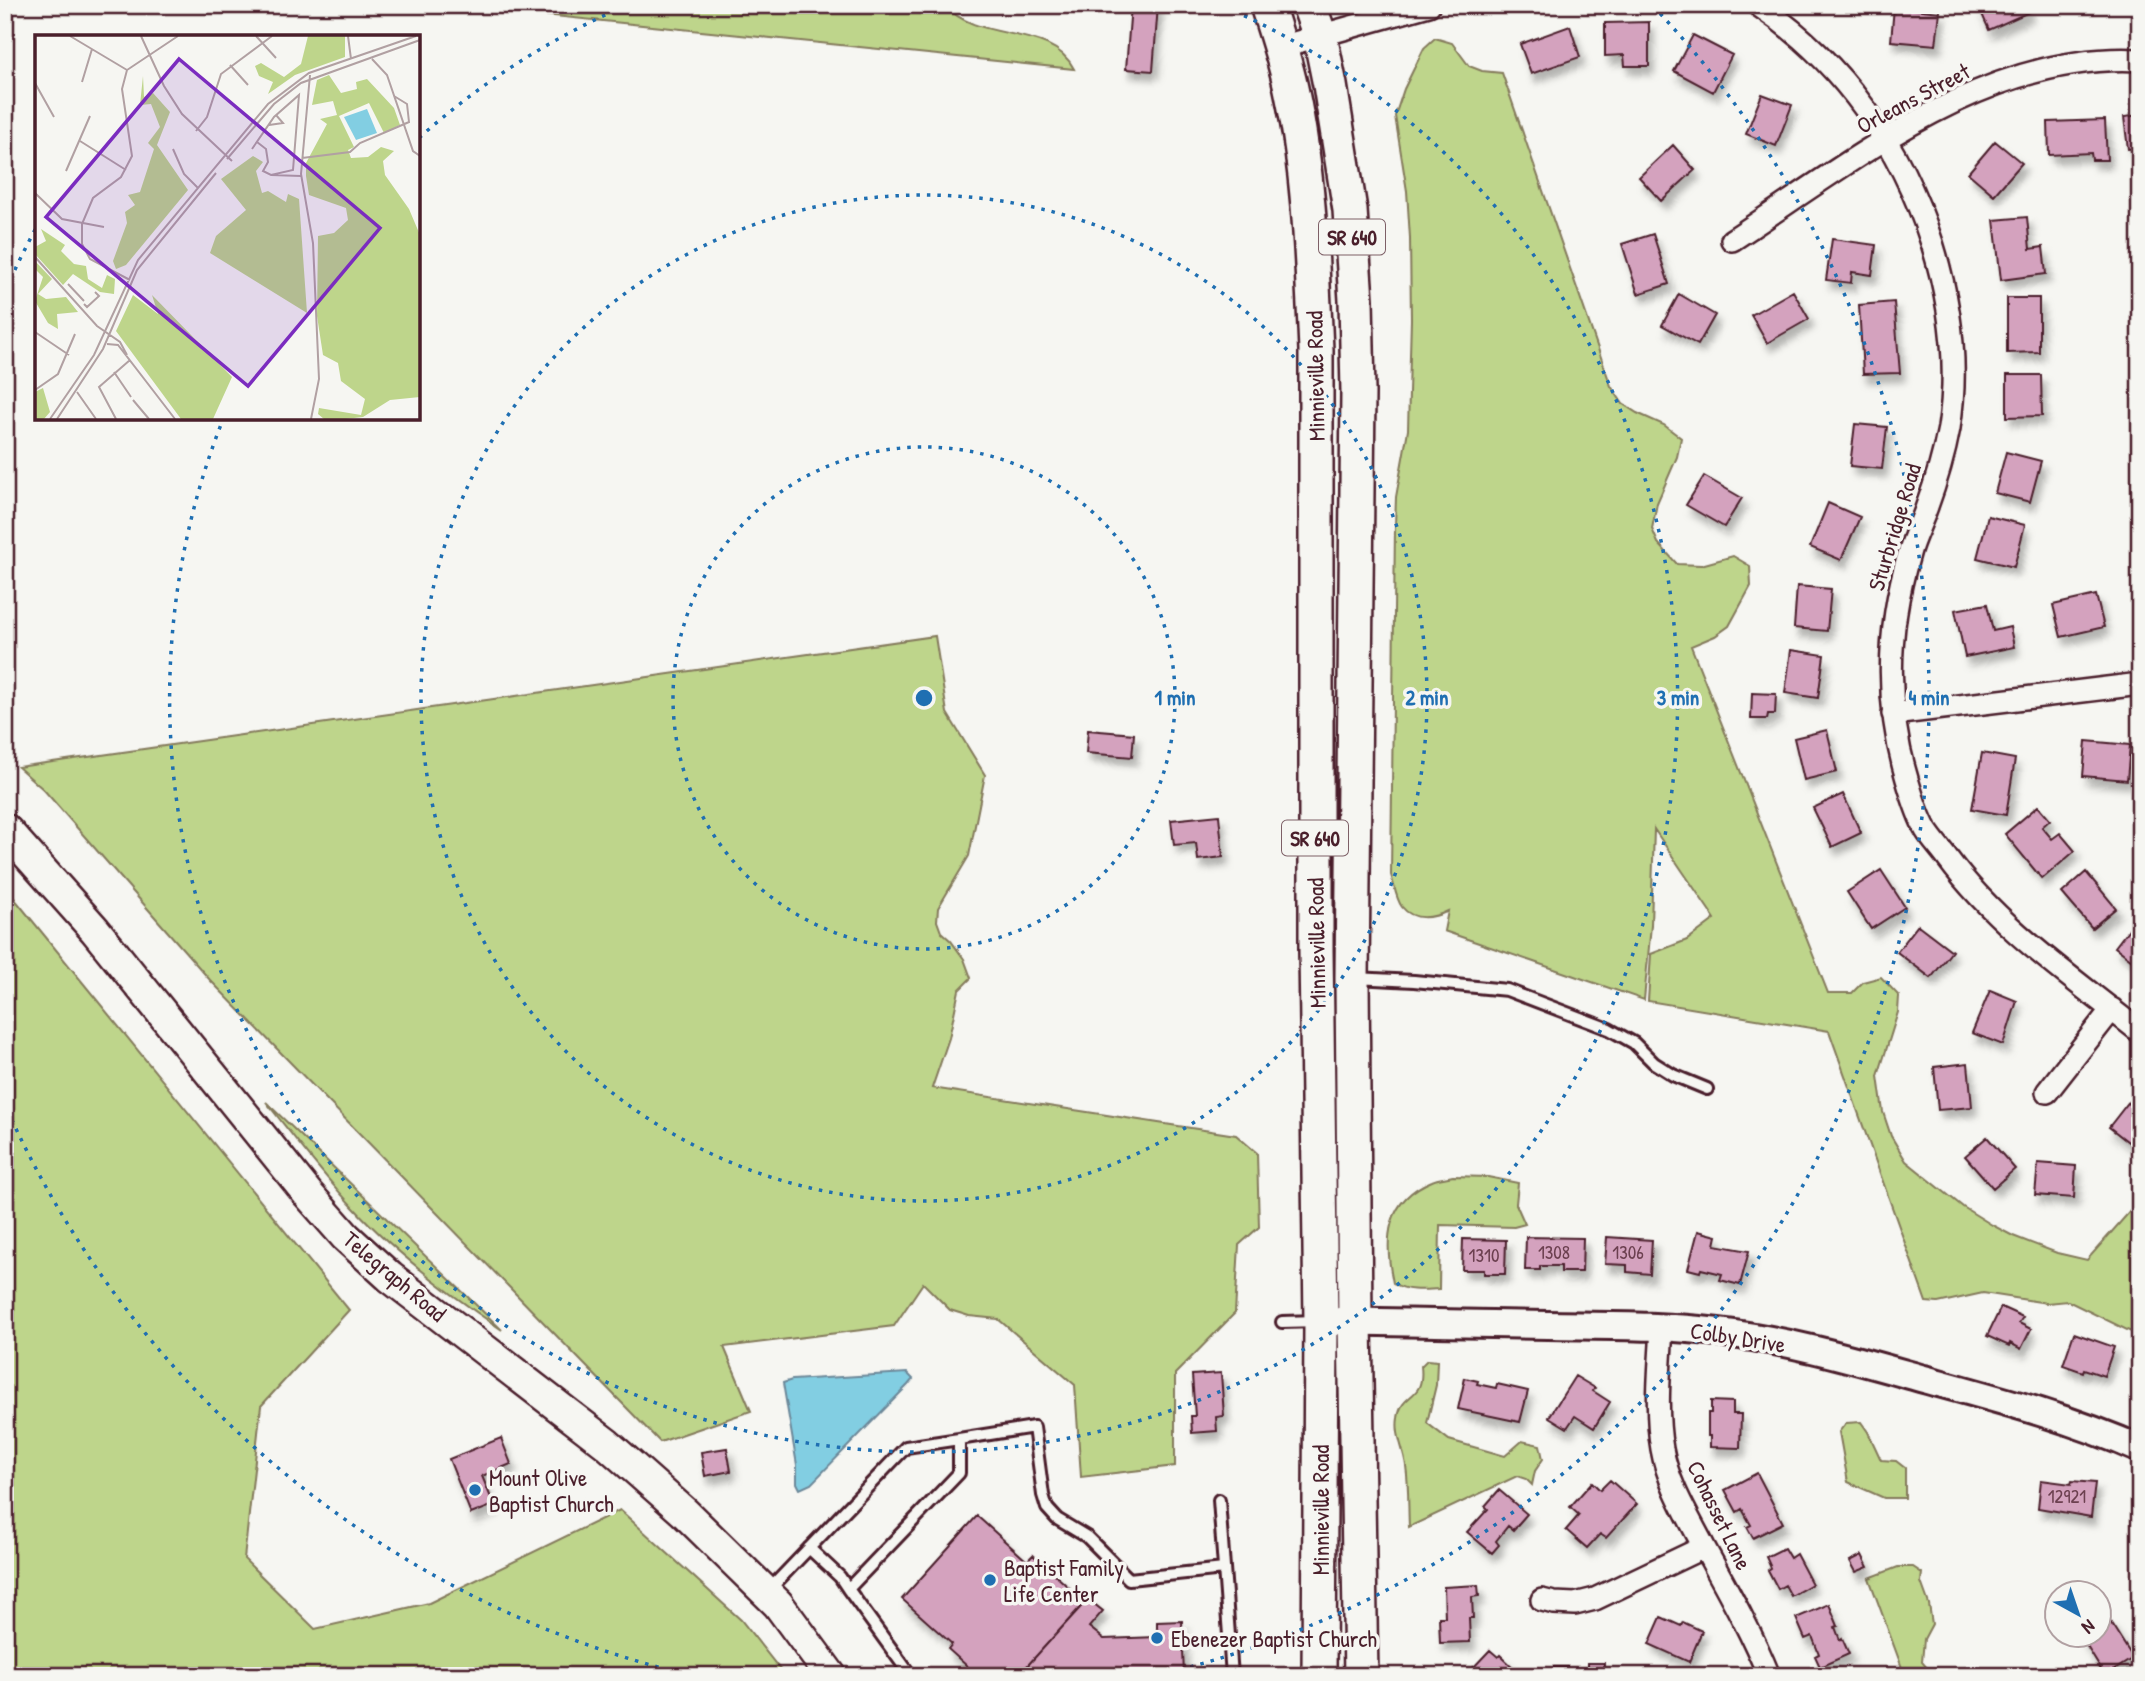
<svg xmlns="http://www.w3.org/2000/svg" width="2145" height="1681" font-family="'Patrick Hand',sans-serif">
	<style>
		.green { fill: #bed58b; stroke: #847a5b; stroke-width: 2 }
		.water { fill: #82cee2; stroke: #6c8899; stroke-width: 2 }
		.building { fill: #d4a2be; stroke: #4a1f2b; stroke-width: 2; filter: url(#shadow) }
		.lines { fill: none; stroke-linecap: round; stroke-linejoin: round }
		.service-casing { stroke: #4a1f2b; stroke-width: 16 }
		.minor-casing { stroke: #4a1f2b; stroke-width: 26 }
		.tertiary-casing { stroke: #4a1f2b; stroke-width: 32 }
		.secondary-casing { stroke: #4a1f2b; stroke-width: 35 }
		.primary-casing { stroke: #4a1f2b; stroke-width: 38 }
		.service { stroke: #f6f6f2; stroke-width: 10 }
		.minor { stroke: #f6f6f2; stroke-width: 21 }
		.tertiary { stroke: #f6f6f2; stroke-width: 26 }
		.secondary { stroke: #f6f6f2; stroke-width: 30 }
		.primary { stroke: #f6f6f2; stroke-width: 33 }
		.ring { fill: none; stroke: #1f6fb2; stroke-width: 3.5; stroke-dasharray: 3.5 7 }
		.poi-dot { fill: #1f6fb2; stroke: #f6f6f2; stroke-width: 2.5 }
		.labels { text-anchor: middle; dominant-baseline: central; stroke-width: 7; stroke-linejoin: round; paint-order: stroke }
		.number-label { font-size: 19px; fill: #6c4050 }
		.shield { fill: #f6f6f2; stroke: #7e6067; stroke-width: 2 }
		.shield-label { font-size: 21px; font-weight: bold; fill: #4a1f2b }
		.street-label { font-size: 23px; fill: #4a1f2b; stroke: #f6f6f2 }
		.poi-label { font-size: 23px; fill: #4a1f2b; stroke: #f6f6f2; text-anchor: start }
		.inset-road { fill: none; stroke: #b1a0a2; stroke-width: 2 }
		.view { fill: #7b2cbf; fill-opacity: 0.15; stroke: #7b2cbf; stroke-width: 3.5 }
		.inset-edge { fill: none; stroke: #4a1f2b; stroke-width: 3.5 }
		.centre { fill: #1f6fb2; stroke: #f6f6f2; stroke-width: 3.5 }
		.ring-label { font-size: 21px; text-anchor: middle; font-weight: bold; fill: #1f6fb2; stroke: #f6f6f2; stroke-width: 7; stroke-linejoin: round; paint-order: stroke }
	</style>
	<defs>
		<filter id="shadow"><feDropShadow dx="4.5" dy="8" stdDeviation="3.5" flood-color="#0004"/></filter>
	</defs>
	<rect width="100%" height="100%" fill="#f6f6f2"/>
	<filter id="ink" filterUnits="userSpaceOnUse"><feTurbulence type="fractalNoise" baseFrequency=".0143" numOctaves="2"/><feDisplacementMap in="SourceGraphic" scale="14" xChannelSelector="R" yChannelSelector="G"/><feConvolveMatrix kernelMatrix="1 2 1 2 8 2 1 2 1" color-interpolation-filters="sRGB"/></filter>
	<g filter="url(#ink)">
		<!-- green -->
		<path class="green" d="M447 5H945C978 44 1051 23 1074 69Z
			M1435 38 1452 43 1469 66 1482 71 1502 73 1611 386 1623 404 1637 413 1664 425 1681 438 1677 457 1657 503 1652 529 1658 543 1677 564 1701 565 1733 556 1750 566 1751 586 1729 626 1715 636 1691 646 1828 993H1852L1863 982 1881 977 1899 996 1898 1012 1878 1076 1883 1112 1891 1136 1906 1161 1963 1207 1992 1225 2013 1236 2057 1253 2087 1260 2140 1200V1314L2131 1332 2068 1301 2047 1303 1983 1293 1938 1303 1926 1302 1829 1031 1648 1001 1651 954 1687 940 1715 919 1654 829 1651 925 1644 1000 1444 931 1448 911C1434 918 1414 922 1402 907 1396 899 1394 884 1391 875L1395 526 1396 497 1408 430 1411 319 1410 238 1407 191 1395 116 1404 89 1424 48Z
			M935 636 947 713 985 775 969 856 938 908 937 921 941 932 951 941 964 959 971 978 959 990 949 1038 932 1088 1236 1135 1257 1153 1259 1227 1239 1245 1235 1313 1175 1374V1466L1081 1477 1075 1385 998 1319 969 1316 950 1310 923 1283 894 1326 724 1347 751 1411 660 1442 210 980 44 790 18 767Z
			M5 887 349 1310 261 1406 244 1559 315 1629 429 1603 620 1510 741 1620 785 1676H5Z
			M266 1102 502 1330C449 1294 396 1254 352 1206 321 1173 294 1137 266 1102Z
			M1453 1176 1488 1177 1518 1183 1516 1204 1525 1224 1514 1227 1440 1225 1439 1289C1423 1290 1408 1292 1393 1283 1384 1241 1385 1200 1432 1181 1438 1178 1446 1178 1453 1176Z
			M1427 1360 1437 1361 1436 1385 1427 1423 1449 1440 1505 1456 1522 1441 1540 1445 1543 1459 1535 1471 1532 1485 1526 1479 1517 1476 1409 1527C1408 1507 1409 1486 1406 1466 1404 1449 1395 1435 1398 1418 1402 1390 1425 1402 1421 1366Z
			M1861 1422 1868 1432 1881 1460 1896 1461 1905 1468V1498H1884L1848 1482 1839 1432 1846 1423Z
			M1898 1567H1913L1922 1573 1921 1582 1929 1604 1932 1624 1924 1639 1922 1662 1934 1676H1905L1869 1578Z"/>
		<!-- water -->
		<path class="water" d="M907 1373 913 1379 908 1385 811 1484 800 1489 797 1483V1465L783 1383 792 1380Z"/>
		<!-- building -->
		<path class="building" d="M1131 5H1158L1153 71 1126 69Z
			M1978 5H2026L2029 12 1989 30Z
			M1894 7 1940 12 1936 45 1891 41Z
			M1649 22V66H1625L1624 55 1605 56V23Z
			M1570 26 1580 57 1531 74 1520 44Z
			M1693 35 1732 55 1713 92 1674 71Z
			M1762 94 1792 105 1776 146 1746 134Z
			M2140 115V148L2128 149 2124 117Z
			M2105 120 2107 160H2092L2091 153 2049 155 2048 122Z
			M1995 141 2022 163 1994 195 1968 173Z
			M1673 145 1695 170 1661 201 1639 177Z
			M2027 217 2030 249 2043 247 2046 274 2001 280 1994 220Z
			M1653 234 1669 284 1638 294 1622 244Z
			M1832 239 1876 245 1872 275 1852 272 1851 283 1826 280Z
			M1793 291 1809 319 1767 343 1751 315Z
			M1679 294 1715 315 1698 345 1662 325Z
			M2007 298H2039V352L2007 353Z
			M1894 302 1900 373 1863 374 1859 305Z
			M2007 375H2041L2042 416 2007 417Z
			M1855 424 1887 427 1882 469 1850 466Z
			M2006 452 2041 461 2030 502 1995 493Z
			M1704 476 1742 498 1724 527 1686 505Z
			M1828 503 1860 517 1841 560 1810 547Z
			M1988 516 2025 525 2014 567 1977 558Z
			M1797 586 1831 589 1827 631 1794 628Z
			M2096 595 2104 627 2061 637 2053 605Z
			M1987 604 1993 631 2010 627 2014 647 1965 657 1955 610Z
			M1791 650 1824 655 1818 698 1785 693Z
			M1752 693 1776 694 1775 714H1768L1767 719H1751Z
			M1088 730 1134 734 1132 757 1086 753Z
			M1827 730 1837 772 1804 780 1794 738Z
			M2086 741 2130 745 2127 780 2083 776Z
			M1982 753 2015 759 2006 815 1972 809Z
			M1843 794 1861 833 1832 847 1813 808Z
			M2038 806 2050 820 2042 827 2052 839 2060 833 2075 851 2042 879 2005 834Z
			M1219 815 1223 857 1198 860 1196 843 1174 845 1171 820Z
			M1881 870 1905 907 1871 929 1847 892Z
			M2086 872 2116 908 2092 928 2062 893Z
			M2135 921 2140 925V966L2115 947Z
			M1918 925 1952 951 1931 978 1897 952Z
			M1990 990 2017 1001 2003 1045 1972 1033Z
			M1968 1063 1972 1107 1938 1110 1934 1067Z
			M2134 1095 2140 1100V1143L2136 1148 2109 1127Z
			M1987 1137 2015 1169 1993 1188 1965 1156Z
			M2038 1163 2076 1166 2074 1198 2035 1195Z
			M1698 1231 1717 1236 1715 1245 1749 1251 1740 1285 1720 1280 1722 1274 1701 1269 1700 1272 1688 1269Z
			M1526 1237 1583 1238 1582 1272H1561V1266H1540V1270H1525Z
			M1607 1237 1652 1240 1650 1274 1627 1272V1265L1605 1264Z
			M1463 1239 1506 1240 1505 1274H1484V1270H1462Z
			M2001 1307 2023 1317 2019 1323 2031 1329 2021 1349 2010 1343 2009 1346 1987 1336Z
			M2074 1333 2114 1347 2104 1376 2084 1369 2083 1372 2063 1365Z
			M1221 1373 1224 1416 1216 1417 1217 1431 1192 1433 1191 1416H1195L1192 1375Z
			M1575 1376 1595 1388 1593 1391 1610 1402 1594 1428 1575 1416 1567 1428 1549 1417Z
			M1465 1378 1478 1381 1477 1384 1496 1388 1497 1384 1528 1391 1520 1422 1458 1409Z
			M1711 1401 1733 1402V1414H1741L1740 1448 1710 1447V1436H1708V1413H1711Z
			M501 1438 511 1464 482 1476 494 1505 471 1514 449 1459Z
			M727 1448 731 1471 705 1476 701 1452Z
			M1757 1473 1783 1523 1753 1538 1747 1527 1751 1525 1742 1509 1737 1512 1725 1490Z
			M1610 1480 1637 1504 1606 1538 1600 1534 1587 1548 1566 1530 1579 1515 1570 1507 1592 1482 1600 1490Z
			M2041 1480 2071 1484 2072 1481 2095 1483 2091 1517 2038 1508Z
			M1499 1490 1527 1514 1513 1530 1508 1526 1496 1541 1499 1545 1492 1553 1467 1532 1488 1509 1485 1506Z
			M977 1516 1027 1561 1033 1555 1085 1602 1018 1676H978L948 1649 952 1644 902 1599Z
			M1784 1548 1790 1558 1796 1554 1812 1584 1791 1596 1785 1585 1778 1589 1768 1570 1771 1568 1766 1557Z
			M1862 1555 1868 1567 1856 1572 1850 1561Z
			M1478 1585 1479 1596 1472 1597 1473 1618H1469L1470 1642 1440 1643 1439 1617H1445L1444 1587Z
			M1088 1599 1103 1611 1089 1627 1104 1639 1157 1637V1622L1182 1621 1184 1676H1018Z
			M1829 1604 1838 1626 1835 1627 1840 1640 1842 1638 1849 1654 1820 1667 1815 1656 1819 1654 1812 1636 1805 1639 1796 1618Z
			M1661 1617 1681 1626 1683 1622 1702 1631 1689 1662 1649 1644Z
			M2109 1620 2133 1658 2105 1676 2081 1637 2100 1636V1625Z
			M1490 1650 1498 1657 1500 1655 1517 1671 1512 1676H1475L1470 1671Z
			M1588 1663H1604V1676H1554V1667H1567V1671L1588 1670Z"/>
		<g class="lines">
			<!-- service casing -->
			<g class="service-casing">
				<path id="service" d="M1355 978 1414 981 1507 990 1609 1029 1634 1043 1654 1063 1673 1075 1707 1089
					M1282 1322 1318 1321
					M1219 1500 1232 1676
					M809 1548 840 1577 848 1589
					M768 1591 906 1447 959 1439
					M911 1676 848 1589 959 1473V1439L1034 1427 1043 1495 1047 1508 1057 1519 1087 1537 1129 1579 1224 1569"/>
			</g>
			<!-- minor casing -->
			<g class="minor-casing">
				<path id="minor" d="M1758 5C1843 62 1901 146 1932 243 1951 304 1959 365 1949 428 1944 455 1936 482 1926 509 1921 524 1913 538 1909 554 1887 628 1885 704 1907 779 1912 796 1917 814 1926 830 1932 840 1941 849 1948 859 1999 928 2073 978 2140 1032
					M1280 47 1429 5
					M1732 240C1853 161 1988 51 2140 60
					M1893 714 2140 684
					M2047 1092 2112 1009
					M1662 1327C1660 1367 1655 1409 1662 1449 1668 1484 1688 1516 1704 1547 1727 1589 1751 1631 1769 1676
					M1542 1600 1554 1603 1575 1604 1595 1599 1704 1547"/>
			</g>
			<!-- tertiary casing -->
			<g class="tertiary-casing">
				<path id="tertiary" d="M1321 1321C1397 1322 1473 1324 1548 1325 1605 1326 1661 1325 1718 1332 1788 1340 1856 1360 1924 1379 1997 1399 2070 1418 2140 1449"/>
			</g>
			<!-- secondary casing -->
			<g class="secondary-casing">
				<path id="secondary" d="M5 829 95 930 308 1194 346 1237 390 1277 607 1444 684 1512 778 1604 831 1676"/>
			</g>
			<!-- primary casing -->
			<g class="primary-casing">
				<path id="primary" d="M1267 5C1276 34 1286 63 1292 93 1310 178 1312 265 1316 350V950L1321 1321 1319 1676
					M1309 5 1320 36 1330 85 1350 210 1356 300 1358 392 1352 978 1355 1322 1361 1676"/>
			</g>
			<!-- service -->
			<use href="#service" class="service"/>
			<!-- minor -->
			<use href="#minor" class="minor"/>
			<!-- tertiary -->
			<use href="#tertiary" class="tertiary"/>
			<!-- secondary -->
			<use href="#secondary" class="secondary"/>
			<!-- primary -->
			<use href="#primary" class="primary"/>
		</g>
	</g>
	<!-- distance rings -->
	<g class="ring">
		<circle cx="924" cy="698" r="251"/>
		<circle cx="924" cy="698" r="503"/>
		<path d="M419 138A754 754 0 0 1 623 7M1225 7A754 754 0 1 1 222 422"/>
		<path d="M689 1675A1005 1005 0 0 1 6 1107M6 289A1005 1005 0 0 1 37 226M1653 6A1005 1005 0 0 1 1159 1675"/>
	</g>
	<!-- markers -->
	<g class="poi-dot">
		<circle cx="475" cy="1490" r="7"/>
		<circle cx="990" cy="1580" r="7"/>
		<circle cx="1157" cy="1638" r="7"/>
	</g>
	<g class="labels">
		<!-- number labels -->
		<g class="number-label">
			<text x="1554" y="1252">1308</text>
			<text x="1628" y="1252">1306</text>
			<text x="1484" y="1255">1310</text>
			<text x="2067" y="1496">12921</text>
		</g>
		<!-- shield labels -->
		<g class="shield">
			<rect x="1319" y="219.5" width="66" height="35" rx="5"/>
			<rect x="1282" y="820.5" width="66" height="35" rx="5"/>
		</g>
		<g class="shield-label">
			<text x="1352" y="237">SR 640</text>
			<text x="1315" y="838">SR 640</text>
		</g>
		<!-- street labels -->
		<g class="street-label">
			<text transform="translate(1913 98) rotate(-28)">Orleans Street</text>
			<text transform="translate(1315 376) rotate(-91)">Minnieville Road</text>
			<text transform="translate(1894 527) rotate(-73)">Sturbridge Road</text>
			<text transform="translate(1316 943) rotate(-91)">Minnieville Road</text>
			<text transform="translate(395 1276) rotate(40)">Telegraph Road</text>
			<text transform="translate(1738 1337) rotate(9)">Colby Drive</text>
			<text transform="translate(1320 1510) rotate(-90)">Minnieville Road</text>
			<text transform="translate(1720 1515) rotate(64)">Cohasset Lane</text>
		</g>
		<!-- poi labels -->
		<g class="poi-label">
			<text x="489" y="1477">Mount Olive<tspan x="489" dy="26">Baptist Church</tspan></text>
			<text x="1004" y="1567">Baptist Family<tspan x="1004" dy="26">Life Center</tspan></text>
			<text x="1171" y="1638">Ebenezer Baptist Church</text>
		</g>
	</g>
	<!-- overview -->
	<g transform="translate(35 35)">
		<rect width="385" height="385" fill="#f6f6f2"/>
		<path d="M273 1H310V22L260 40 233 59 238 47 224 41 220 31 226 28 249 42 266 29ZM294 40 306 58 322 54 321 47 332 44 359 73 365 90 349 98 334 68 304 81 319 112 313 115 316 123 333 122 346 112 359 116 348 126 350 140 374 174 385 200V362L355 365 328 382 310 384H289L283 379 284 373 326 380 330 364 306 346 303 328 288 320 282 281 283 201 299 198 313 185 311 173 274 160 271 141V128L292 89 285 84 302 80 298 66 277 70 282 45ZM108 41 109 62 118 58 135 77 122 110 153 155 91 230 81 234 78 226 92 188 90 177 100 170 93 160 105 157 119 114 113 108 125 92 116 69 105 70ZM218 121 228 127 221 136 227 158 233 156 251 167 253 159 264 164 272 278 175 218 181 201 211 175 186 144ZM6 194 30 210 26 216 39 229 51 231 53 244 67 253 72 240 80 244 79 259 65 257 38 239 28 250 0 219V212L11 206ZM0 226 17 244 3 259 11 264 31 262 43 277 22 279 23 294 13 288 0 266 8 242 0 234ZM98 260 123 279 117 260 197 342 178 384H146L81 296ZM8 353 15 377 9 384H0V357Z" fill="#bed58b"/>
		<path d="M332 74 342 98 321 105 309 82Z" fill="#82cee2"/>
		<path class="inset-road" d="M35 1 92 35M106 1 129 51 147 79 197 126M221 1 241 23M313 1 316 24M337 24 352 40 378 116 385 121M195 30 213 50M275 40 266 139 278 208 284 344 276 384M47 47 57 14M0 48 19 82M234 90 248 88 241 80M161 96 172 82 186 39 237 1M45 106 91 135M138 114 149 139 163 153M217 114 239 82 264 60 258 135 236 140 228 136 233 127 231 114 222 107M267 123 315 117 325 108 374 87 372 69 359 61M192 124 239 69 266 48 385 5M31 136 55 81M236 140 266 141M0 158 27 184 69 192M0 222 62 291 85 307 92 320M95 245 55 224 47 209V189L58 163 86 142 97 121 87 54 92 35 143 1M33 249 49 266M49 269 52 272 64 261 60 257M0 297 34 320M72 309 83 310 140 384M79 337 96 362M0 355 23 339 40 299M42 357 61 384M98 365 114 384M15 384 59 320 103 225 233 69 274 38 381 1M22 384 68 314 102 235 181 138M81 384 64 352 95 325"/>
		<path class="view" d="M144 24 345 193 213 351 11 182Z"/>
		<rect width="385" height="385" class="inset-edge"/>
	</g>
	<circle cx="924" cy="698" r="10" class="centre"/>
	<g class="ring-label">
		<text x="1175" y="705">1 min</text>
		<text x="1427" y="705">2 min</text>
		<text x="1678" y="705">3 min</text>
		<text x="1929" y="705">4 min</text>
	</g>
	<!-- margin -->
	<rect width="2145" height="1681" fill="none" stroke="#f6f6f2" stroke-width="28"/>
	<rect x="14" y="14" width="2117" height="1653" fill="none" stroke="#4a1f2b" stroke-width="2.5" filter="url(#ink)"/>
	<!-- north arrow -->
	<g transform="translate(2078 1614) rotate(140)"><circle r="33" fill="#f6f6f2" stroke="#b1a0a2" stroke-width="2"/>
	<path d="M0-5L12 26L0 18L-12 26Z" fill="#1f6fb2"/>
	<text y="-10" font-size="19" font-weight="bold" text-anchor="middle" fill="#4a1f2b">N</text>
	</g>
</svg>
